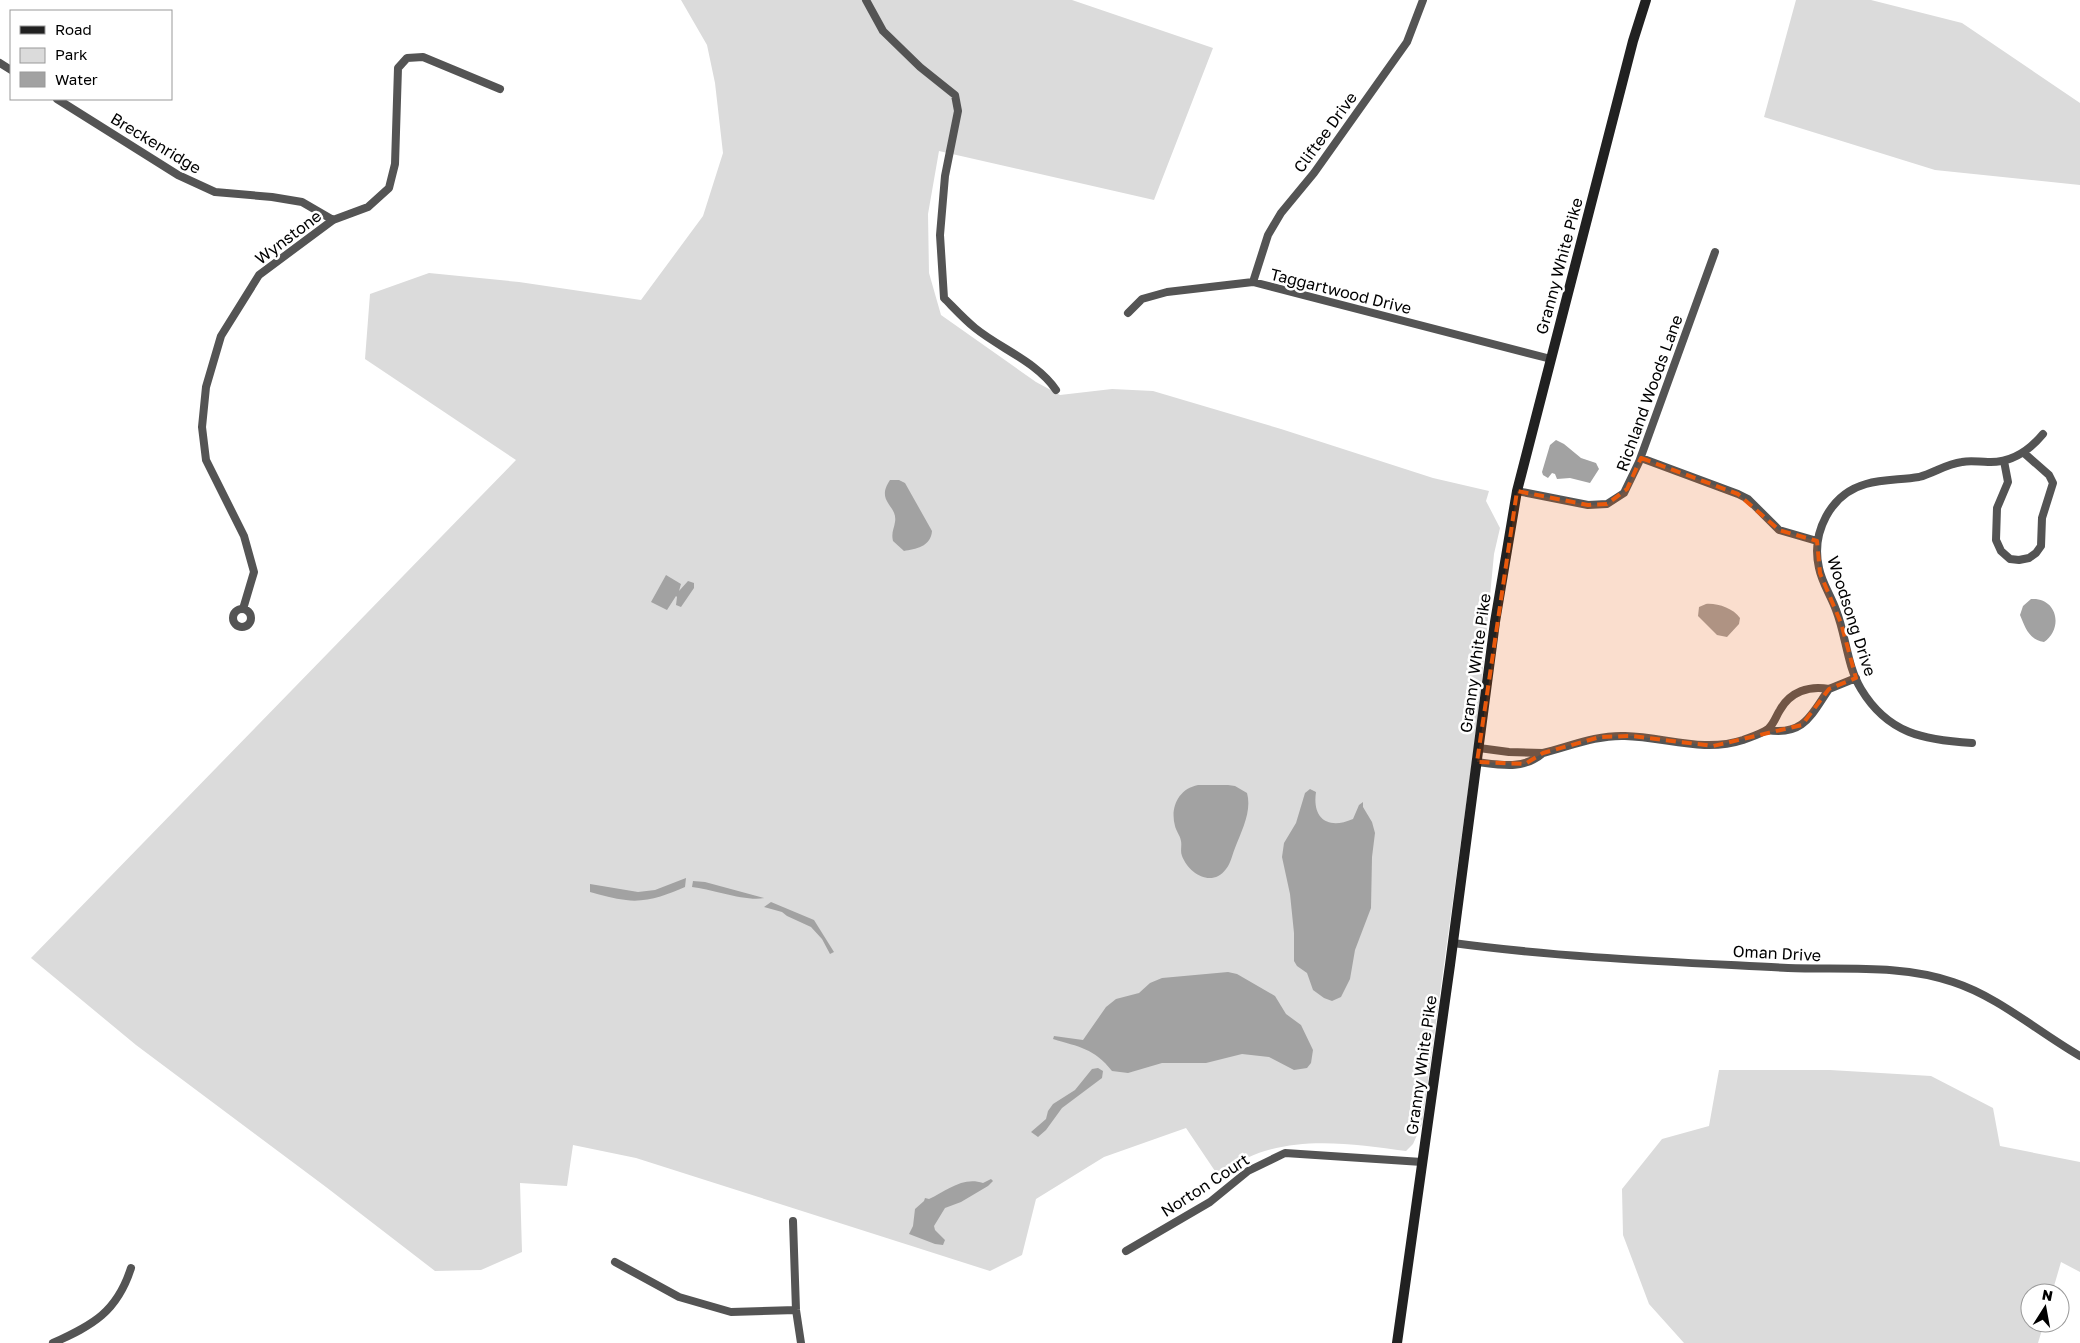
<svg xmlns="http://www.w3.org/2000/svg" width="2080" height="1343" font-family="'Golos Text',sans-serif">
	<style>
		.green { fill: #dbdbdb }
		.water { fill: #a2a2a2 }
		.lines { fill: none; stroke-linecap: round; stroke-linejoin: round }
		.street { stroke: #545454; stroke-width: 8 }
		.secondary { stroke: #212121; stroke-width: 10 }
		.marked { fill: #e8590c; fill-opacity: 0.2; stroke: #e8590c; stroke-width: 4; stroke-dasharray: 10 6; stroke-linejoin: round }
		.labels { text-anchor: middle; dominant-baseline: central; stroke-width: 5; stroke-linejoin: round; paint-order: stroke }
		.street-label { font-size: 16px; fill: #000; stroke: #fff }
	</style>
	<rect width="100%" height="100%" fill="#fff"/>
	<!-- green -->
	<path class="green" d="M681 0H1072L1213 48 1154 200 939 151 928 214 929 273 941 315 1036 382 1060 395 1112 389 1153 391 1281 429 1433 478 1489 491 1486 501 1500 528 1494 554 1479 711 1422 1124 1413 1144 1406 1151C1354 1144 1296 1135 1247 1158 1237 1162 1228 1170 1219 1177L1186 1128 1104 1157 1036 1199 1022 1255 990 1271 636 1158 573 1145 567 1186 520 1183 522 1252 481 1270 435 1271 326 1187 136 1045 31 958 516 460 365 359 370 294 429 273 519 282 641 300 703 216 723 153 715 83 707 45Z
		M1796 0H1871L1962 23 2080 103V185L1935 170 1764 117Z
		M1719 1070H1830L1931 1076 1993 1108 2000 1146 2080 1162V1272L2061 1262 2052 1293H2030V1323H2044L2038 1343H1684L1649 1304 1623 1235 1622 1189 1662 1139 1709 1126Z"/>
	<!-- water -->
	<path class="water" d="M1556 440 1564 444 1581 458 1596 463 1599 469 1590 483 1570 478 1557 479 1555 474 1552 473 1548 478 1543 475 1542 472 1550 445Z
		M890 480H899L905 483 932 531C931 547 915 549 904 551L893 541C891 533 894 529 895 522 898 505 875 502 890 480Z
		M666 575 681 584 679 591 688 581 694 583V588L681 607 676 605 677 597 676 596 667 610 651 602Z
		M2031 599C2057 597 2064 628 2044 642 2029 640 2025 627 2020 615L2023 606Z
		M1706 604C1717 603 1733 608 1740 618L1739 624 1727 637 1717 635 1698 616 1699 607Z
		M1198 785H1228L1235 786 1247 793C1252 811 1242 830 1235 848 1232 855 1231 863 1226 869 1212 888 1189 874 1182 856 1180 851 1182 846 1181 841 1180 835 1176 831 1175 826 1170 808 1178 789 1198 785Z
		M1310 789 1316 792C1312 819 1328 830 1353 819L1359 805 1363 802V807L1372 822 1375 833 1372 857 1371 908 1355 950 1350 979 1341 997 1332 1001 1324 998 1313 990 1307 973 1297 966 1294 961V933L1290 894 1282 857 1284 843 1296 823 1305 793Z
		M686 878 685 887C667 895 645 903 626 900 614 899 602 895 590 892V884L638 892 655 890Z
		M693 881 705 882 764 898C747 902 711 889 692 887Z
		M771 902 814 920 834 952 830 954 822 939 811 927 787 916 782 912 764 907Z
		M1228 972 1237 974 1275 996 1286 1014 1301 1025 1313 1050 1311 1063 1307 1068 1294 1070 1269 1057 1242 1054 1206 1063H1162L1128 1073 1112 1071C1094 1048 1079 1047 1053 1039L1054 1036 1083 1040 1106 1007 1116 999 1139 993 1150 983 1162 978Z
		M1098 1068 1103 1071 1102 1078 1062 1108 1046 1130 1038 1137 1031 1132 1046 1119 1048 1111 1053 1104 1075 1090 1092 1069Z
		M991 1179 993 1181 988 1186 961 1202 945 1208 934 1226 935 1230 945 1240 943 1245 935 1244 909 1234 913 1226 915 1209 924 1201 925 1198 929 1199C946 1191 963 1176 983 1183Z"/>
	<g class="lines">
		<!-- street -->
		<path class="street" d="M866 0 883 31 920 67 955 95 958 111 945 176 940 235 944 298C954 308 964 319 975 328 1001 349 1037 362 1056 390
			M0 63 11 70
			M57 99 178 175 215 192 272 197 302 202 333 220
			M1253 282 1268 235 1281 213 1314 173 1407 42 1423 0
			M1128 313 1142 299 1167 292 1253 282 1551 359
			M1641 458 1738 494 1748 499 1779 530 1817 541
			M2004 461 2008 482 1997 508 1996 540 2001 551 2010 559 2019 560 2029 558 2036 553 2041 546 2042 518 2053 483 2049 475 2024 453
			M1517 491 1588 505 1607 504 1624 493 1639 462 1715 252
			M233 618a9 9 0 1 1 18 0a9 9 0 1 1-18 0Z
			M243 609 254 572 244 536 206 460 202 427 206 387 221 336 259 275 333 220 368 207 389 188 395 164 398 68 407 58 423 57 500 89
			M1829 689 1856 678
			M1972 743C1924 740 1888 734 1861 689 1847 666 1846 635 1836 610 1831 596 1822 583 1819 568 1811 533 1830 494 1866 484 1883 479 1901 480 1919 477 1934 473 1946 464 1962 462 1971 460 1979 462 1988 462 2011 463 2029 451 2043 434
			M1543 753C1571 746 1596 735 1625 736 1666 737 1703 753 1743 740 1751 737 1761 734 1768 729 1774 724 1776 716 1780 710 1790 692 1809 685 1829 689 1811 715 1804 736 1767 730
			M1477 762C1501 765 1524 770 1543 753L1509 752 1479 748
			M1453 943C1564 958 1676 962 1788 968 1842 970 1901 964 1953 982 1999 997 2038 1032 2080 1056
			M793 1221 796 1310 801 1343
			M1126 1251 1210 1202 1248 1171 1285 1153 1422 1162
			M615 1262 679 1297 731 1312 796 1310
			M53 1343C93 1325 117 1312 131 1268"/>
		<!-- secondary -->
		<path class="secondary" d="M1397 1343 1450 965 1495 622 1517 491 1633 41 1646 0"/>
	</g>
	<!-- marked area -->
	<path class="marked" d="M1641 458 1738 494 1779 530 1817 541 1820 573 1841 623 1856 678 1829 689 1802 725 1713 746 1632 736 1600 737 1543 753 1525 764 1477 762 1517 491 1588 505 1607 504 1627 489Z"/>
	<g class="labels">
		<!-- street labels -->
		<g class="street-label">
			<text transform="translate(1325 132) rotate(-54)">Cliftee Drive</text>
			<text transform="translate(156 143) rotate(31)">Breckenridge</text>
			<text transform="translate(288 237) rotate(-37)">Wynstone</text>
			<text transform="translate(1559 266) rotate(-75)">Granny White Pike</text>
			<text transform="translate(1341 291) rotate(14)">Taggartwood Drive</text>
			<text transform="translate(1649 393) rotate(-70)">Richland Woods Lane</text>
			<text transform="translate(1852 616) rotate(72)">Woodsong Drive</text>
			<text transform="translate(1475 663) rotate(-82)">Granny White Pike</text>
			<text transform="translate(1777 953) rotate(3)">Oman Drive</text>
			<text transform="translate(1421 1065) rotate(-82)">Granny White Pike</text>
			<text transform="translate(1205 1185) rotate(-33)">Norton Court</text>
		</g>
	</g>
	<!-- legend -->
	<rect x="10" y="10" width="162" height="90" fill="#ffffff" stroke="#999999"/>
	<rect x="20" y="26" width="25" height="8" fill="#212121" stroke="#999999"/>
	<text x="55" y="35" font-size="15" fill="#000000">Road</text>
	<rect x="20" y="48" width="25" height="15" fill="#dbdbdb" stroke="#999999"/>
	<text x="55" y="60" font-size="15" fill="#000000">Park</text>
	<rect x="20" y="72" width="25" height="15" fill="#a2a2a2" stroke="#999999"/>
	<text x="55" y="85" font-size="15" fill="#000000">Water</text>
	<!-- north arrow -->
	<g transform="translate(2045 1308) rotate(11)"><circle r="24" fill="#ffffff" stroke="#999999"/>
	<path d="M0-4L9 19L0 12L-9 19Z" fill="#000000"/>
	<text y="-8" font-size="14" font-weight="bold" text-anchor="middle" fill="#000000">N</text>
	</g>
</svg>
